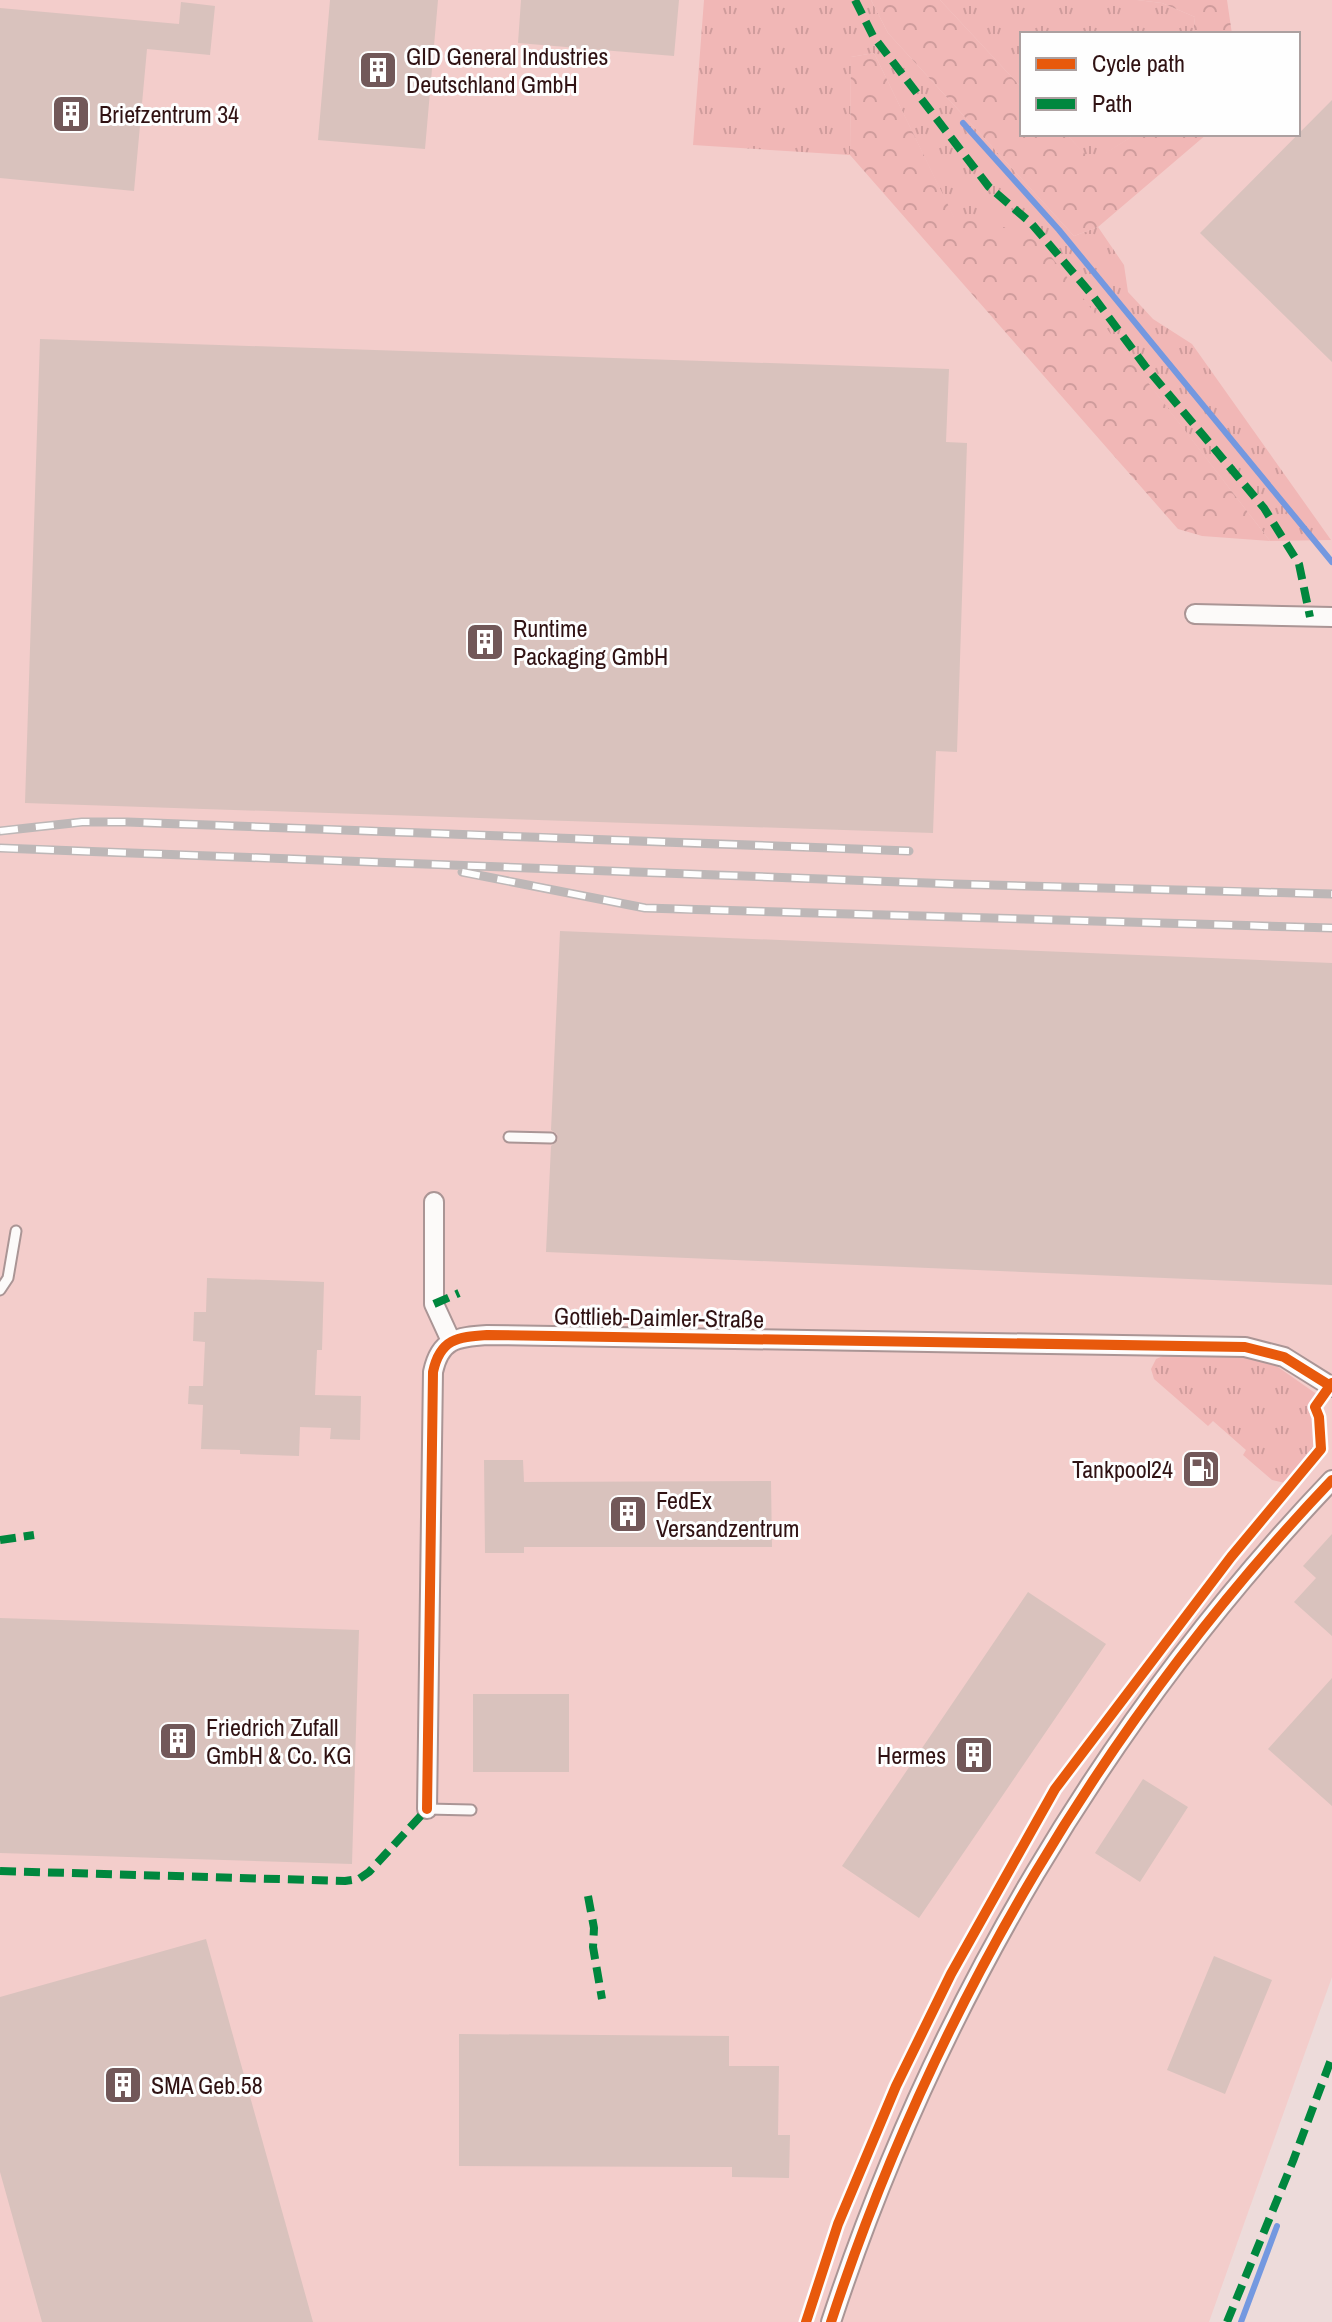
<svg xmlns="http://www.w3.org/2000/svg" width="1332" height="2322" font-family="'Archivo Narrow',sans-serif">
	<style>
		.built { fill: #f3cdcb; fill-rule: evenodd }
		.grass { fill: url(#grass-tufts) }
		.forest { fill: url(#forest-crowns) }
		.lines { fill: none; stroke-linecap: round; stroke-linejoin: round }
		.stream { stroke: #7498e0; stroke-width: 6 }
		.building { fill: #d9c2bd }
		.lane-casing { stroke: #aa9595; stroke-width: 13 }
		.street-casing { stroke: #aa9595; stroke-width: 22 }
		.lane { stroke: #fcfaf9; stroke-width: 9 }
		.street { stroke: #fcfaf9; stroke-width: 18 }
		.rail-casing { stroke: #bdb7b7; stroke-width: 9 }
		.rail { stroke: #fefefe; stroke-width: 6; stroke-dasharray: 18; stroke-linecap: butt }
		.quiet { stroke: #00873e; stroke-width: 8; stroke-dasharray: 16 8; stroke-linecap: butt }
		.cycleway-casing { stroke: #fefefe; stroke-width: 15 }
		.cycleway { stroke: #e8590c; stroke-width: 10 }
		.labels { text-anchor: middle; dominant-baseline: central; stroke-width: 6; stroke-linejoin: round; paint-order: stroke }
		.poi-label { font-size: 24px; fill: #301213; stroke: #fefefe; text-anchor: start }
		.street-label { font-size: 24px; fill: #301213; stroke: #fefefe }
	</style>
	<defs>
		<pattern id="grass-tufts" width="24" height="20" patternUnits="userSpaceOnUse" patternTransform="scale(2)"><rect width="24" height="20" fill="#f1b7b6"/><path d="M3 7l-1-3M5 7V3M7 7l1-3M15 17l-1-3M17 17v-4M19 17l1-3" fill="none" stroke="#cf9c9c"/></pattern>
		<pattern id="forest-crowns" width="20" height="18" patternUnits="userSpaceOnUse" patternTransform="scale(2)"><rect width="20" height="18" fill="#f1b7b6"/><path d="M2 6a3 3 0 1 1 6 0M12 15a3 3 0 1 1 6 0" fill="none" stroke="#cf9c9c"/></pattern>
	</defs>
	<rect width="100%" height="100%" fill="#eddbda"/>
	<!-- built -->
	<path class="built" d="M0 0H1332V1977L1209 2322H0ZM1022 34H1298V134H1022Z"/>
	<!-- grass -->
	<path class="grass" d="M704 0H871L888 33 1074 236 1098 227 1124 265 1128 292 1153 319 1192 344 1331 540 1270 541 1033 234 954 218 874 53 851 57 850 155 693 145Z
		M940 0H1137L1162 3 1195 17 1193 34H1022V88Z
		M1066 134H1136L1092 162Z
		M1165 1355 1247 1357 1275 1365 1318 1395 1309 1408 1314 1417 1315 1447 1285 1483 1272 1480 1243 1455 1246 1450 1213 1421 1208 1426 1154 1379 1151 1369 1156 1359Z"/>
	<!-- forest -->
	<path class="forest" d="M871 0H940L1022 88V134H1066L1092 161 1136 134H1207L1098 227 1074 236 888 33Z
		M1137 0H1227L1232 34H1193L1195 17 1162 3Z
		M874 53 954 217 1033 233 1270 541 1202 536 1178 529 850 155 851 57Z"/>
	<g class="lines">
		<!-- stream -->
		<path class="stream" d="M963 123 1059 230 1332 562
			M1241 2322 1277 2226"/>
	</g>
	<!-- building -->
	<path class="building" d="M330 0H438L425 149 318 140Z
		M521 0H679L674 56 518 43Z
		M181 2 215 6 210 55 147 49 134 191 0 178V8L179 24Z
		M1332 100V362L1200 233Z
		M40 339 949 369 946 442 967 443 957 752 936 751 933 833 25 803Z
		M560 931 1332 963V1285L546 1252 551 1146 558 1139 557 1134 551 1130Z
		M207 1278 324 1282 322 1350H317L315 1395 361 1396 360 1440 330 1439 331 1428 300 1427 299 1456 240 1454V1450L201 1449 203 1405 188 1404 189 1386H203L205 1342 193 1341 194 1312H206Z
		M484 1460H523L524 1482 771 1481 772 1547H524V1553H485Z
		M1332 1534V1636L1294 1602 1316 1578 1303 1566Z
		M1028 1592 1106 1644 919 1918 842 1866Z
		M0 1618 359 1630 352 1864 0 1853Z
		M1332 1678V1806L1268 1749Z
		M473 1694H569V1772H473Z
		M1143 1779 1188 1807 1140 1882 1095 1853Z
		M206 1939 313 2322H42L0 2172V1997Z
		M1214 1956 1272 1980 1225 2094 1167 2070Z
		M459 2034 729 2036V2066H779L778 2135H790L789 2178 732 2177V2167L459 2166Z"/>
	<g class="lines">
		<!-- lane casing -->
		<g class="lane-casing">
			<path id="lane" d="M509 1137 551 1138
				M0 1290 8 1278 16 1231
				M427 1809 471 1810"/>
		</g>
		<!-- street casing -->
		<g class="street-casing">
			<path id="street" d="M1195 614 1332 617
				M434 1202V1304L451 1341
				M427 1809 433 1372C440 1339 457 1337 487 1335L1245 1347 1284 1357 1332 1387
				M831 2322C933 2011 1106 1717 1332 1480"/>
		</g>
		<!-- lane -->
		<use href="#lane" class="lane"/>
		<!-- street -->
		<use href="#street" class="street"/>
		<!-- rail casing -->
		<g class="rail-casing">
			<path id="rail" d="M0 831 82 822H127L909 851
				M0 848 954 884 1332 894
				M462 872 645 908 1332 928"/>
		</g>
		<!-- rail -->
		<use href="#rail" class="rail"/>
		<!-- quiet -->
		<path class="quiet" d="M855 0 873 36 989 187 1031 223 1093 296 1145 366 1264 508 1299 564 1310 617
			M434 1304 459 1293
			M0 1540 34 1535
			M0 1871 345 1881 359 1879 369 1872 427 1809
			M588 1896 594 1928 593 1947 602 1999
			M1227 2322 1293 2161 1332 2057"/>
		<!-- cycleway casing -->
		<g class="cycleway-casing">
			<path id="cycleway" d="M427 1809 433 1372C440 1339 457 1337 487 1335L1245 1347 1284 1357 1332 1387
				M806 2322 838 2224 896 2086 951 1974 1055 1789 1231 1557 1321 1449 1319 1417 1315 1407 1332 1383
				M831 2322C933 2011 1106 1717 1332 1480"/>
		</g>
		<!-- cycleway -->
		<use href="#cycleway" class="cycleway"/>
	</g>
	<!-- icons -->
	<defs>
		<g id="building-square" transform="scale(2)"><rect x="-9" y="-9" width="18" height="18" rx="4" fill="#725859" stroke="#fefefe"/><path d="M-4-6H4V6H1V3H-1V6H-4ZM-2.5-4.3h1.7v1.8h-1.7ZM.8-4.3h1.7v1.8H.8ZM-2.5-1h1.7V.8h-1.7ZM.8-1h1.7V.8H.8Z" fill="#fff"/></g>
		<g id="fuel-square" transform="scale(2)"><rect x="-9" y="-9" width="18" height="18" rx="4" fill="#725859" stroke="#fefefe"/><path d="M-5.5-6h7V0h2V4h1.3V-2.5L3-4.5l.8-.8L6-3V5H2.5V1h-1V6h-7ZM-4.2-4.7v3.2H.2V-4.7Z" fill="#fff"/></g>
	</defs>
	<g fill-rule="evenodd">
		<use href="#building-square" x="378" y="70"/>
		<use href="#building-square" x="71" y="114"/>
		<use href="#building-square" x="485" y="642"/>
		<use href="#fuel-square" x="1201" y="1469"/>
		<use href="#building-square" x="628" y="1514"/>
		<use href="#building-square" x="178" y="1741"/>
		<use href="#building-square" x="974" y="1755"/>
		<use href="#building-square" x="123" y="2085"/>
	</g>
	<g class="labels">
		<!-- poi labels -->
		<g class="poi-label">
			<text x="406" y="56">GID General Industries<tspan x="406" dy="28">Deutschland GmbH</tspan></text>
			<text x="99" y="114">Briefzentrum 34</text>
			<text x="513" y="628">Runtime<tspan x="513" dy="28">Packaging GmbH</tspan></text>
			<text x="1173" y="1469" text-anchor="end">Tankpool24</text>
			<text x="656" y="1500">FedEx<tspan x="656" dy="28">Versandzentrum</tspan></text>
			<text x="206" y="1727">Friedrich Zufall<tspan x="206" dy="28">GmbH &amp; Co. KG</tspan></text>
			<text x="946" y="1755" text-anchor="end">Hermes</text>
			<text x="151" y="2085">SMA Geb.58</text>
		</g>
		<!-- street labels -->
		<g class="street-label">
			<text transform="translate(659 1317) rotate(1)">Gottlieb-Daimler-Straße</text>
		</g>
	</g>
	<!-- legend -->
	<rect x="1020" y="32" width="280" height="104" fill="#fefefe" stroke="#aca0a0" stroke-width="2"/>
	<rect x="1036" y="58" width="40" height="12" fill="#e8590c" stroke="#aca0a0" stroke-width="2"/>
	<text x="1092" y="72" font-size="24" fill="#301213">Cycle path</text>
	<rect x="1036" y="98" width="40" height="12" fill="#00873e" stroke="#aca0a0" stroke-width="2"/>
	<text x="1092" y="112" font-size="24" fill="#301213">Path</text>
</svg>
